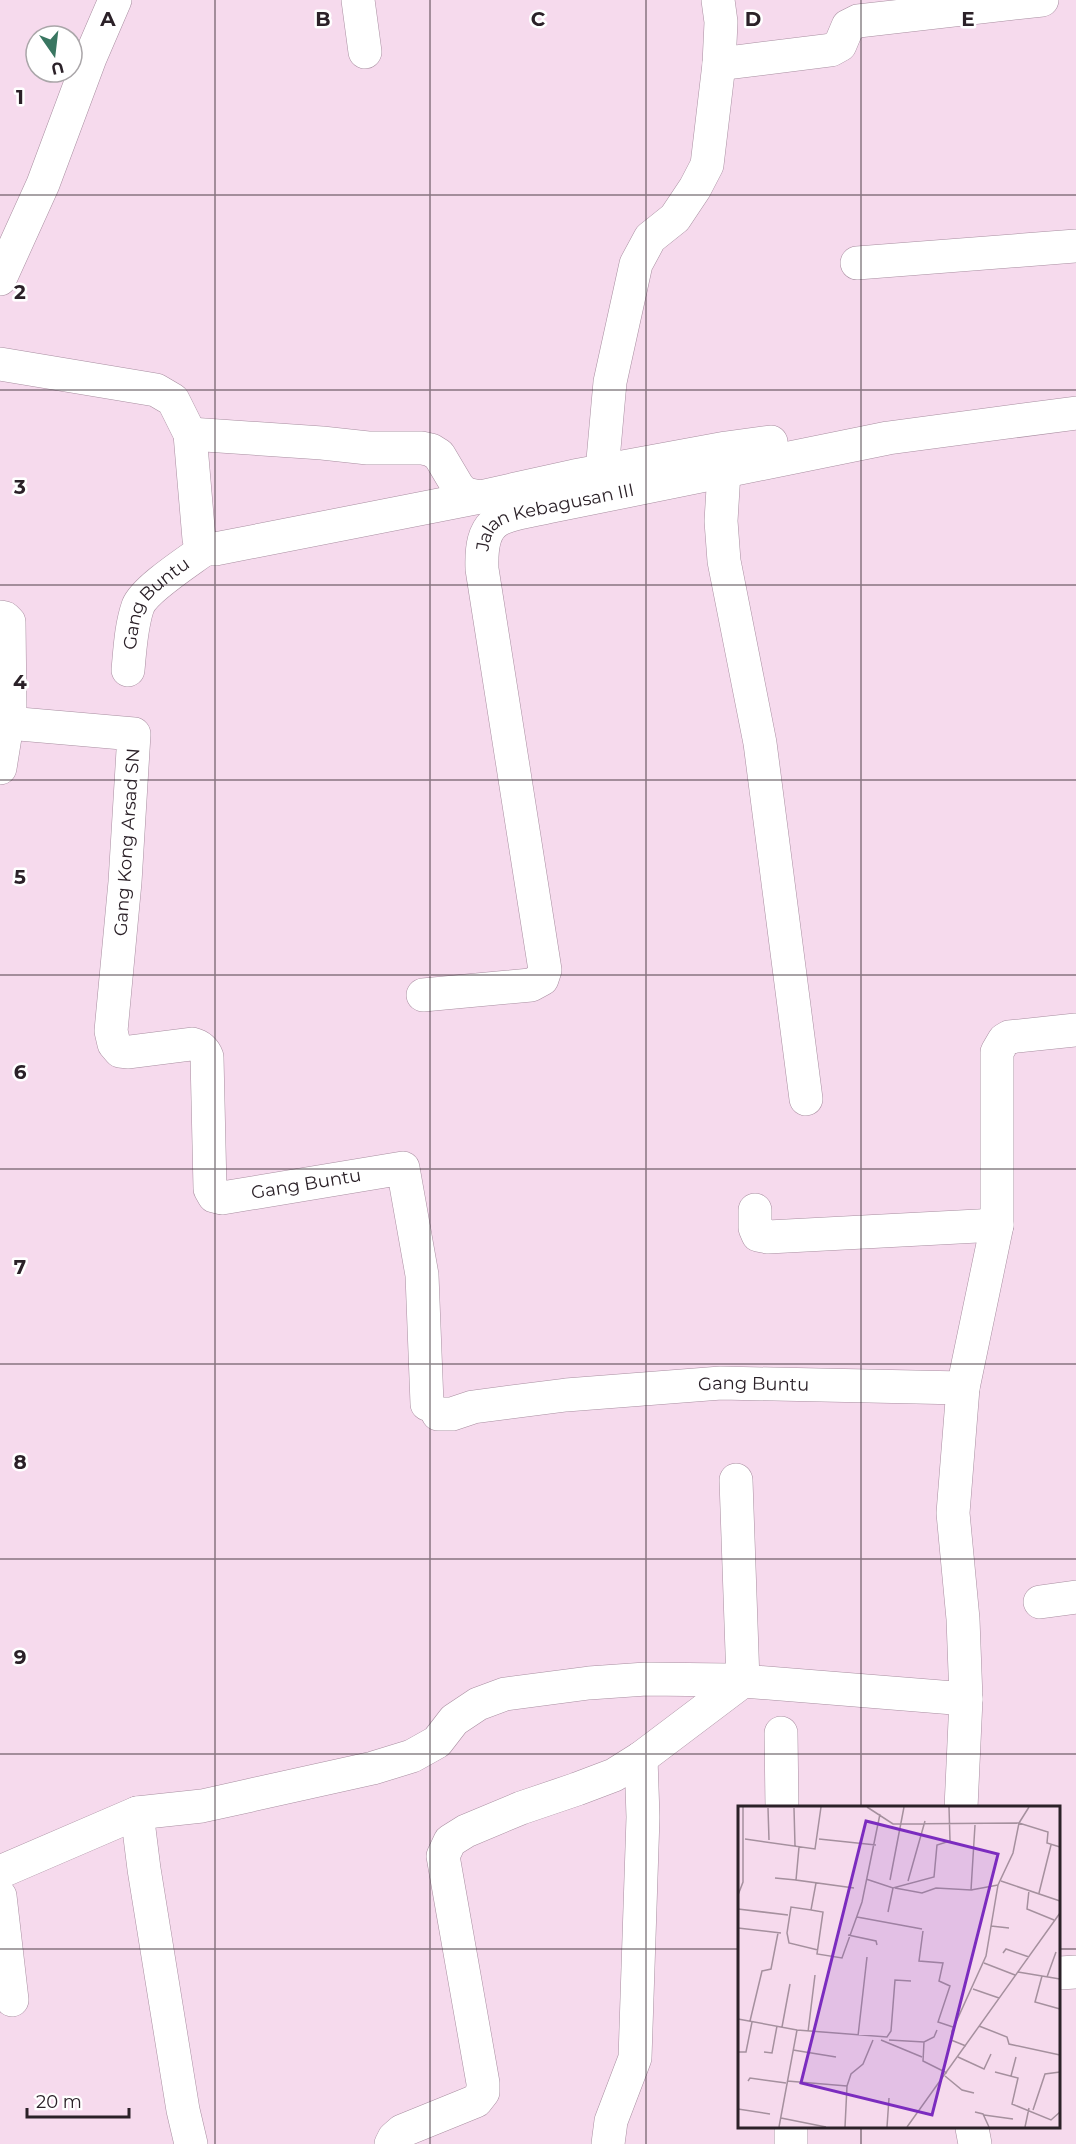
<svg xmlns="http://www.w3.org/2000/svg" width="1076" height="2144" font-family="Montserrat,sans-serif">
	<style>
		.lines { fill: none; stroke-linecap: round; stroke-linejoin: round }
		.street-casing { stroke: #a88ea0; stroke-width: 34 }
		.street { stroke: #fff; stroke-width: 33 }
		.grid { fill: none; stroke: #2b2128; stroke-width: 1.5; stroke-opacity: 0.55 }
		.labels { text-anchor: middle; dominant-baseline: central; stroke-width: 5; stroke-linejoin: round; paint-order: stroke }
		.street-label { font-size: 18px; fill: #2b2128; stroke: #fff }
		.inset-road { fill: none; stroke: #a5909e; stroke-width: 1.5 }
		.view { fill: #7b2cbf; fill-opacity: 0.15; stroke: #7b2cbf; stroke-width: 3 }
		.inset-edge { fill: none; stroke: #2b2128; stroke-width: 3 }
		.grid-label { font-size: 20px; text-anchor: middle; font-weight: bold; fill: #2b2128; stroke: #fff; stroke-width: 5; stroke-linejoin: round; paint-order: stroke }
	</style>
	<rect width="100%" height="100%" fill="#f6daed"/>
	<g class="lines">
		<!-- street casing -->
		<g class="street-casing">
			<g id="street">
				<path d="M358 0 365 52"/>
				<path d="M719 64 831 50 840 45 848 26 858 21 1042 0"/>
				<path d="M857 263 1076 246"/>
				<path d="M0 279 43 184 90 58 115 0"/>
				<path d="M0 364 156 390 173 400 190 434 199 539 205 549"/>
				<path d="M190 434 322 443 368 448H422L431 450 439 455 458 487 465 494 480 497 574 476 726 448 771 442"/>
				<path d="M602 471 610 382 636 264 650 238 675 218 695 188 707 165 719 64 721 22 718 0"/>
				<path d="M724 472 721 521 724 561 760 743 806 1099"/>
				<path d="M205 549H215L480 497"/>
				<path d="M0 617 5 618 9 622 10 706 0 768"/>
				<path id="s1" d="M128 670C130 649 131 626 138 606 145 589 189 561 205 549"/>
				<path id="s2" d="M8 723 134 734 125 882 111 1031 114 1044 120 1051 129 1052 192 1044C200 1046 204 1049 207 1057L210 1189 214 1196 222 1198 403 1168 422 1275 427 1404"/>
				<path id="s3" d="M423 995 531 985 542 979 545 970 482 569C480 514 502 517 548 507L888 438 1076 413"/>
				<path d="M755 1210V1228L758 1235 768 1237 997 1225"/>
				<path id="s4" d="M438 1414H452L473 1407 566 1395 721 1383 963 1388"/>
				<path d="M736 1480 743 1681"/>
				<path d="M1040 1602 1076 1597"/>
				<path d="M781 1733 782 1808"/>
				<path d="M961 1808 966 1699 963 1619 953 1513 963 1388 997 1225V1052L1004 1040 1009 1037 1076 1030"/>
				<path d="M0 1872 137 1813"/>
				<path d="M0 1896 12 2000"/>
				<path d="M1060 1973 1076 1972"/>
				<path d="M791 2128V2144"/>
				<path d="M972 2128 975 2144"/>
				<path d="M191 2144 183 2110 144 1869 137 1813 202 1806 373 1768 412 1756 437 1742 454 1720 478 1704 505 1694 589 1683 646 1679 729 1680"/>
				<path d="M391 2144 394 2138 402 2131 476 2101 483 2092V2083L443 1856 450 1841 466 1831 521 1808 577 1789 614 1775 641 1758 743 1681 966 1699"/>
				<path d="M608 2144 611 2121 635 2058 643 1817 641 1758"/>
			</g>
		</g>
		<!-- street -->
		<use href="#street" class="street"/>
	</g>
	<!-- grid -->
	<path class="grid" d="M215 0V2144M430 0V2144M646 0V2144M861 0V1808M0 195H1076M0 390H1076M0 585H1076M0 780H1076M0 975H1076M0 1169H1076M0 1364H1076M0 1559H1076M0 1754H1076M0 1949H740M1060 1949H1076M861 2128V2144"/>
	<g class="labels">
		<!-- street labels -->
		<g class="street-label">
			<text stroke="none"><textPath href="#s3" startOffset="642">Jalan Kebagusan III</textPath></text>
			<text stroke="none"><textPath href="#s1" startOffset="76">Gang Buntu</textPath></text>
			<text transform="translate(127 842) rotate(-86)">Gang Kong Arsad SN</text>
			<text stroke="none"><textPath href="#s2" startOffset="774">Gang Buntu</textPath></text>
			<text stroke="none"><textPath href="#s4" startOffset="318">Gang Buntu</textPath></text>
		</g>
	</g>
	<!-- overview -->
	<g transform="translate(738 1806)">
		<rect width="322" height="322" fill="#f6daed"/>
		<path class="inset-road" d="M129 1 155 18 281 17 310 26 309 37 322 41M30 2 31 34M56 2 57 40M281 17 291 1M7 33 77 43 83 1M81 33 138 39M61 41 58 74 116 82M37 72 58 74M128 73 155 82 196 71 199 39 212 35 211 1M152 74 166 1M170 75 187 15M263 75 322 95M78 77 73 104 53 101 49 127 51 137 80 144M157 82 184 87 198 82 233 84 237 19M233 84 260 79M291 84 289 103 316 114M301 87 313 39M0 89 5 76V1M0 103 50 109M73 104 85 106 79 148 104 152 124 96 142 8M150 106 155 82M119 111 184 123M253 120 271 122M0 122 43 127M185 125 181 155 205 157 201 175 212 180 200 216 215 221M110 129 138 135 139 139M265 147 268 143 291 151M246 157 277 169M280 166 322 173M304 170 297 196 322 203M309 171 318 146M235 183 261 192M0 213 59 224 149 231 153 225 157 174 173 175M12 215 24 165 33 163 40 127M241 220 269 231 271 238 322 249M44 221 52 178M70 226 77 169M120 230 129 151M143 234 184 251M151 234 186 236 196 231 199 224M186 236 185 255 209 267M228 240 213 234 214 225 248 150 260 79 275 47 281 17M55 244 98 251M0 246H8L14 216M26 246 34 247 39 220M220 251 246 263 253 248M257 266 280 272 274 298 313 314 322 306M207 270 224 284 236 287M273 270 278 251M10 275 12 272 48 277M49 275 109 280M0 303 32 308M295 304 307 268 322 266M237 306 245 308 251 321M246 309 275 313M43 312 88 321M41 321 59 224M107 321 109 280 113 268 125 258 135 234M149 321 151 292M169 321 322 107M287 321 291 302"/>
		<path class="view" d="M128 15 260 48 194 309 63 277Z"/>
		<rect width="322" height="322" class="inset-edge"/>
	</g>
	<g class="grid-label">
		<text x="108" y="26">A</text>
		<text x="323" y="26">B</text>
		<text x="538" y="26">C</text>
		<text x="753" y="26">D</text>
		<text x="968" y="26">E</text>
		<text x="20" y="104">1</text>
		<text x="20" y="299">2</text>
		<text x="20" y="494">3</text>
		<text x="20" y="689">4</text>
		<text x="20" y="884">5</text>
		<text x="20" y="1079">6</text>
		<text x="20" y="1274">7</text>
		<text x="20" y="1469">8</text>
		<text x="20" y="1664">9</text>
	</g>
	<!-- north arrow -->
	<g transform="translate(54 54) rotate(166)"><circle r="28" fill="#ffffff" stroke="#aaa6a9" stroke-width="1.5"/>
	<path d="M0-4.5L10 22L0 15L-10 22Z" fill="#397661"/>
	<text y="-9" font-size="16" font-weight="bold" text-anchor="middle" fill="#2b2128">U</text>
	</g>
	<!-- scale -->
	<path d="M27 2108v9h102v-9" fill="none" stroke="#2b2128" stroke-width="3"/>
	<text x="36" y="2108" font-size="18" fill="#2b2128" stroke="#ffffff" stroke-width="4.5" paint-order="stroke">20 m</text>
</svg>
